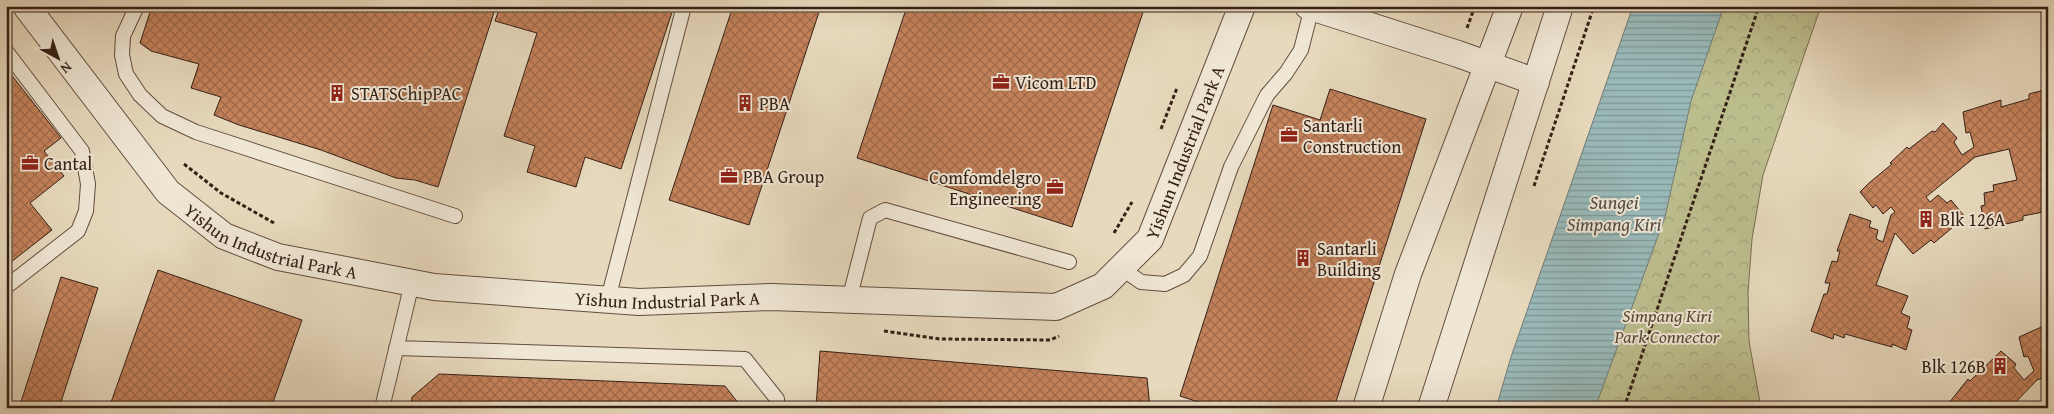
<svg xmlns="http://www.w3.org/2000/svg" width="2054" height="414" font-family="'Gentium Book Plus',serif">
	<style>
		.forest { fill: url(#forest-crowns); stroke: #786e52 }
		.water { fill: url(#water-rules); stroke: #717c78 }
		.building { fill: url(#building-cross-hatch); stroke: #352016 }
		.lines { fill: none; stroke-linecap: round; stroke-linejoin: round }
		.service-casing { stroke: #624e40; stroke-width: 16 }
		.minor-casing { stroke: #624e40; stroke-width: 28 }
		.path { stroke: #352016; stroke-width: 3; stroke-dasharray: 4 2.5; stroke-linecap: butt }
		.service { stroke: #efe6d4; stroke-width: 14 }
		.minor { stroke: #efe6d4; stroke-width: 26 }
		.labels { text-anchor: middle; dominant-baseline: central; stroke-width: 4; stroke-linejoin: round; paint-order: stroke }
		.poi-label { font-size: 18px; fill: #352016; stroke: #efe6d4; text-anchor: start }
		.street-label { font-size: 18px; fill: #352016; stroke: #efe6d4 }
		.park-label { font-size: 18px; font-style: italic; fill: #574734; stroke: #efe6d4 }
		.water-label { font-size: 19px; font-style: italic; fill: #534e47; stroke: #efe6d4 }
	</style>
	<defs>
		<pattern id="forest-crowns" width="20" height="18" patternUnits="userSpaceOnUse" patternTransform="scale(1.25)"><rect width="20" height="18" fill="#bcbd8d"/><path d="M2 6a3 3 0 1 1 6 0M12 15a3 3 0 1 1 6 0" fill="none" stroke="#a2a279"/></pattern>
		<pattern id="water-rules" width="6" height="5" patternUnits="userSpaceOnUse" patternTransform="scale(1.25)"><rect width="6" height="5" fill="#99b9b9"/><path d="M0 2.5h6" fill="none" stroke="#7e9695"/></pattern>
		<pattern id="building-cross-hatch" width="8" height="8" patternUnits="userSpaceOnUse" patternTransform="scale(1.25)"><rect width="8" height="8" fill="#c4825b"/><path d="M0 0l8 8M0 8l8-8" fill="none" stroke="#a06a4a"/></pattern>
	</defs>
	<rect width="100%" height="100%" fill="#e7d9bd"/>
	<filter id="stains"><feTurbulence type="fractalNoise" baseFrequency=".004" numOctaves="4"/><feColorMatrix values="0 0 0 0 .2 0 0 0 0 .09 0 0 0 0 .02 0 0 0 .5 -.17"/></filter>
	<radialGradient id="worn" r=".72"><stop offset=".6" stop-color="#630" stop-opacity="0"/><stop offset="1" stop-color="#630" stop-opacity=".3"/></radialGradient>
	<!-- forest -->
	<path class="forest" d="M1686 6H1821L1763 175 1752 239 1748 293 1749 341 1761 408H1552Z"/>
	<!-- water -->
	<path class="water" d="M1633 6H1724L1691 101 1665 217 1595 408H1496L1511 357Z"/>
	<!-- building -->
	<path class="building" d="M152 6H496L438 187 415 180 396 178 321 150 239 125 214 115 221 97 191 88 199 64 151 51 140 43Z
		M500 6H674L621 169 585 157 576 187 527 172 535 146 504 136 537 33 495 21Z
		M733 6H821L749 225 669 200Z
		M907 6H1145L1072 227 857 158Z
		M6 68 61 138 44 151 64 176 30 203 52 230 6 266Z
		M1330 89 1426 119 1334 408H1217L1180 396 1273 105 1320 120Z
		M2048 89V211L2023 216V220L1985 229 1981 206 1985 205 1984 193 1994 191 1993 185 2017 180 2009 149 1975 157 1926 197 1930 202 1938 195 1947 203 1951 200 1965 217 1934 243 1931 240 1913 254 1895 233 1876 285 1908 296 1901 313 1910 317 1907 328 1912 330 1906 350 1892 344V347L1845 334 1844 338 1834 334 1833 339 1811 331 1824 294H1827L1830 283H1825L1832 261 1837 262 1840 251H1837L1850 214 1871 221 1869 227 1878 230 1876 239 1883 242 1891 215 1895 212 1891 207 1883 214 1876 205 1873 208 1860 192 1869 183 1892 164 1890 163 1907 147 1909 149 1932 131 1935 132 1943 123 1957 138 1954 142 1962 155 1974 147 1970 132 1966 133 1963 112 2001 100V107L2029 99V94Z
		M158 270 302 320 271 408H109Z
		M61 277 98 288 59 408H19Z
		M2048 324V376L2037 380 2010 408H1945L1968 379 1970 381 2001 351 2016 364 2014 368 2024 380 2034 371 2028 356 2024 357 2019 337Z
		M820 351 1147 378 1150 408H816Z
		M439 374 725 386 742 408H411L412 397Z"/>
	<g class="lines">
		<!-- service casing -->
		<g class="service-casing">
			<path id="service" d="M137 6 123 36 122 55 126 74 140 95 162 116 196 132 455 216
				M6 51 82 151 88 184 86 211 78 231 6 287
				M1121 268 1141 282 1165 284 1184 275 1200 256 1231 167 1267 95 1286 73 1301 50 1312 7
				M608 299 684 6
				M849 300 870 218 885 210 1069 262
				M396 348 745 359 777 399 776 408
				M382 408 412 283"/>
		</g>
		<!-- minor casing -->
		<g class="minor-casing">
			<g id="minor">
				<path id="s1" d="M26 6 168 192 224 236 278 257 434 287 639 302 771 297 1056 307 1103 286 1150 239 1242 6"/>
				<path d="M1308 6 1458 54 1536 82"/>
				<path d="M1366 408 1408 274 1510 6"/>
				<path d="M1431 408 1560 6"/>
			</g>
		</g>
		<!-- path -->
		<path class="path" d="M2025 6 2048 14
			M1467 28 1475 6
			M1161 129 1177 88
			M184 164 221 193 274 223
			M1534 186 1594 6
			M1114 233 1132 202
			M884 331 940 339 1050 340 1059 336
			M1624 408 1759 6"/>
		<!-- service -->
		<use href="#service" class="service"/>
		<!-- minor -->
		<use href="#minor" class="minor"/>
	</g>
	<!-- icons -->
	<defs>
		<g id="office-bare" transform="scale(1.35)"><path d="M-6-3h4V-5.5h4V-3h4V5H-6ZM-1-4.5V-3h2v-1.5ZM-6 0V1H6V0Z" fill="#8f2418" stroke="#efe6d4" stroke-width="2.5" paint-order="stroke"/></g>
		<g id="building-bare" transform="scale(1.35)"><path d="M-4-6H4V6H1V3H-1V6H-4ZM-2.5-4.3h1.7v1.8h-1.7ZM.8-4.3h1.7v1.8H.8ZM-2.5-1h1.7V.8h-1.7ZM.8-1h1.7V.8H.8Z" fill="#8f2418" stroke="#efe6d4" stroke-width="2.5" paint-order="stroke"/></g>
	</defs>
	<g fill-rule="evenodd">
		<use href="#office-bare" x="1001" y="82"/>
		<use href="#building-bare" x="337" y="93"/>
		<use href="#building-bare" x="745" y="103"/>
		<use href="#office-bare" x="1289" y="135"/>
		<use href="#office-bare" x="30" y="163"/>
		<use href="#office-bare" x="729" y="176"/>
		<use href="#office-bare" x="1055" y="187"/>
		<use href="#building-bare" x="1926" y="219"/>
		<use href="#building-bare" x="1303" y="258"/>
		<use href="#building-bare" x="2000" y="366"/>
	</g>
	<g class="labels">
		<!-- poi labels -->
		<g class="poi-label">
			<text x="1015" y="82">Vicom LTD</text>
			<text x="351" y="93">STATSChipPAC</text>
			<text x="759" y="103">PBA</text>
			<text x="1303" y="125">Santarli<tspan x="1303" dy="21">Construction</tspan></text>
			<text x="44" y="163">Cantal</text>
			<text x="743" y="176">PBA Group</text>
			<text x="1041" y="177" text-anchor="end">Comfomdelgro<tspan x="1041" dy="21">Engineering</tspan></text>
			<text x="1940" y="219">Blk 126A</text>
			<text x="1317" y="248">Santarli<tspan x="1317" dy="21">Building</tspan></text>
			<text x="1986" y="366" text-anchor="end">Blk 126B</text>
		</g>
		<!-- street labels -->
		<g class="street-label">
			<text stroke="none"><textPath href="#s1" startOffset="1356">Yishun Industrial Park A</textPath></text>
			<text stroke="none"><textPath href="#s1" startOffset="351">Yishun Industrial Park A</textPath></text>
			<text stroke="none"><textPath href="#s1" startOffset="756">Yishun Industrial Park A</textPath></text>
		</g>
		<!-- park labels -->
		<g class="park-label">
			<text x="1667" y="315">Simpang Kiri<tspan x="1667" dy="21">Park Connector</tspan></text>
		</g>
		<!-- water labels -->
		<g class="water-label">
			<text x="1614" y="202">Sungei<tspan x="1614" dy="22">Simpang Kiri</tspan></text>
		</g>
	</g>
	<!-- margin -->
	<rect width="2054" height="414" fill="none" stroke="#e7d9bd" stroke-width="25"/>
	<rect x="8" y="8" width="2039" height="399" fill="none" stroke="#352016" stroke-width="2.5"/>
	<rect x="12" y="12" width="2029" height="389" fill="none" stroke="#352016"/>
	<!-- north arrow -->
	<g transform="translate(58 58) rotate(140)" stroke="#efe6d4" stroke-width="4" paint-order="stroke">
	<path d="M0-4L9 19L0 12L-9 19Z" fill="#352016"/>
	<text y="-8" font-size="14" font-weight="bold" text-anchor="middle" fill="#352016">N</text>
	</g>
	<rect width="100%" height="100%" filter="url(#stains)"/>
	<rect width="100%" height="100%" fill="url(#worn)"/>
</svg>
